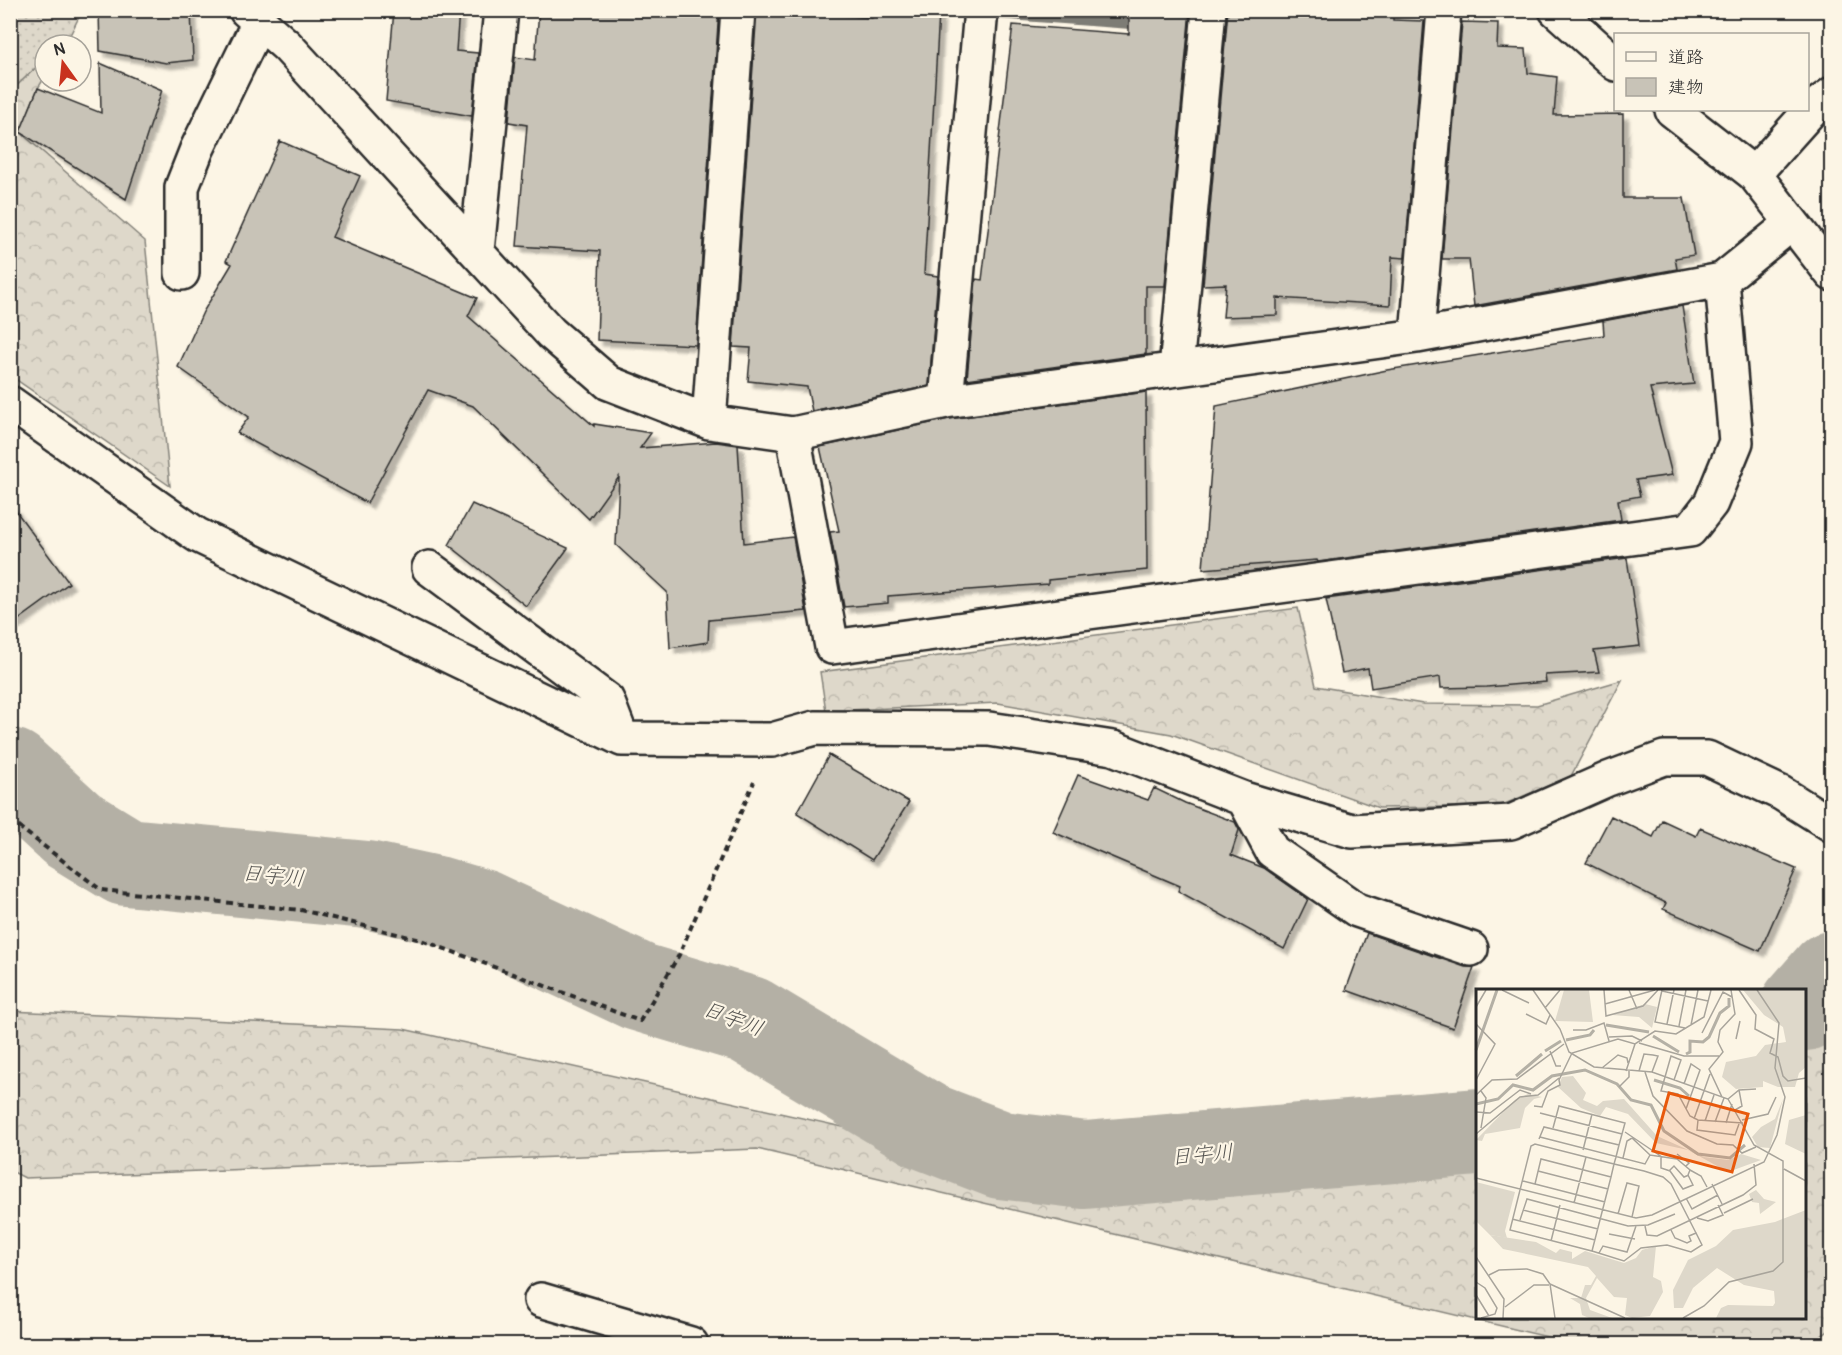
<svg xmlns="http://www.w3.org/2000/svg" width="1842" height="1355" font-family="Pangolin,'Klee One',sans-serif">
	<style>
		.forest { fill: url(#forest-crowns); stroke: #84827a; stroke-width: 1.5 }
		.park { fill: url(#park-dots); stroke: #84827a; stroke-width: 1.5 }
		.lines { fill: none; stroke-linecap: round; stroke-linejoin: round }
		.stream { stroke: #7d7b74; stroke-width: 15 }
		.river { stroke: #b4b0a5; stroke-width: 88 }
		.building { fill: #c8c3b7; stroke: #2b2b2b; stroke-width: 1.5; filter: url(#shadow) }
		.minor-casing { stroke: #2b2b2b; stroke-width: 38 }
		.tertiary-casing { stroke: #2b2b2b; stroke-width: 38 }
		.path { stroke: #2b2b2b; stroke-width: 4; stroke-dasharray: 6 4.5; stroke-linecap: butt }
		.minor { stroke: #fcf5e5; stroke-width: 33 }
		.tertiary { stroke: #fcf5e5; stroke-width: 33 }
		.labels { text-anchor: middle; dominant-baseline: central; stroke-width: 4.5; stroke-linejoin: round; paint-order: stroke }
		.water-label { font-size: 21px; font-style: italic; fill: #545350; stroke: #fcf5e5 }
		.inset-river { fill: none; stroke: #b4b0a5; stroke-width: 3 }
		.inset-road { fill: none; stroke: #a8a49b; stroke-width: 1.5 }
		.view { fill: #e8590c; fill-opacity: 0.15; stroke: #e8590c; stroke-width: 3 }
		.inset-edge { fill: none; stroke: #2b2b2b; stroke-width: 3 }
	</style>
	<defs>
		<pattern id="forest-crowns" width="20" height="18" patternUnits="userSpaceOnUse" patternTransform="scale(1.5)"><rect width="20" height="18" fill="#ded8ca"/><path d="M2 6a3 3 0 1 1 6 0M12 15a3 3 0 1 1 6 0" fill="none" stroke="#bfbaae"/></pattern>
		<pattern id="park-dots" width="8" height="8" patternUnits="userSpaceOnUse" patternTransform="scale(1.5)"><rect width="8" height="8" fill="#ded8ca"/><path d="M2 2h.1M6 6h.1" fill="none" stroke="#bfbaae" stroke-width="1.8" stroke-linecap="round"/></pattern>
		<filter id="shadow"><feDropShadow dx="5.5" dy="5.5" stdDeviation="1.5" flood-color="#0004"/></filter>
	</defs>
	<rect width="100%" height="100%" fill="#fcf5e5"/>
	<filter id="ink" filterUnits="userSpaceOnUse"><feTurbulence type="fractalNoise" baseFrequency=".0167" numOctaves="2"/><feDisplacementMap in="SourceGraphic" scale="12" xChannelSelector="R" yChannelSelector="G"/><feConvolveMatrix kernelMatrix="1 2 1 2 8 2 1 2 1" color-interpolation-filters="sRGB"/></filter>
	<g filter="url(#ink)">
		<!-- forest -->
		<path class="forest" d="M45 59V77L38 88 20 132 145 241 170 486 11 376V91Z
			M1298 608 1316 686 1423 704 1537 705 1622 680 1571 776 1500 806 1379 808 1171 734 998 703 826 711 820 672Z
			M10 1011 403 1029 1139 1193 1477 1150 1478 1318H1804L1805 1037 1831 1014V1329L1810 1344H1577L757 1149 25 1178 11 1171Z"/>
		<!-- park -->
		<path class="park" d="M11 10 82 11 70 35 60 45H45V59L11 91Z"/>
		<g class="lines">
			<!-- stream -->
			<path class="stream" d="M977 10 1246 30"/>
			<!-- river -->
			<path class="river" d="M10 772 72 829 126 862 367 885 436 900 480 913 639 987 749 1020 926 1126 1001 1155 1085 1165 1478 1132
				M1804 1007 1832 975"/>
		</g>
		<!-- building -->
		<path class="building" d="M99 10H191L193 60 166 63 100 51Z
			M394 10H459L456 51 478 53 472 116 386 101Z
			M539 10H719L696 345 597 340 600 251 517 246 527 125 509 122 515 57 535 60Z
			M757 10H785L872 18 873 10H915L939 13 924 274 938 276 929 386 812 411 807 387 748 381 751 348 733 347Z
			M1129 10H1190L1165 286H1146V354L967 379 976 279 982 280 1013 25 1129 34Z
			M1228 10H1393V20L1424 21 1405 258 1392 257 1390 305 1277 298V315L1223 317 1226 284 1203 285Z
			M1462 22 1498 23 1497 48 1526 49 1528 73 1557 77 1554 115 1623 114V198H1684L1694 255 1675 258 1677 269 1474 306 1469 259H1442Z
			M100 63 162 90 126 199 20 132 38 88 101 113Z
			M280 141 360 176 332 237 477 298 468 316 594 426V424L651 433 640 448 716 442 738 445 744 543 793 537 806 611 709 620 708 642 670 648 667 592 616 545 619 477 589 519 473 406 428 390 367 503 237 433 249 417 178 367 203 312 232 264 226 261Z
			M1682 306 1694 384 1650 388 1672 475 1636 480 1640 496 1618 500 1621 520 1318 562 1317 560 1203 569 1216 406 1387 370 1604 335 1603 321Z
			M1146 392 1147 570 1048 580V584L888 596V603L844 607 830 532 839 531 820 447 949 419Z
			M10 503 69 583 10 626Z
			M472 504 568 548 526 606 449 545Z
			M1627 558 1640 646 1594 651 1599 672 1545 675 1546 682 1487 687 1441 688 1440 677 1371 688 1368 668 1342 673 1326 599Z
			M829 755 909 802 872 860 797 813Z
			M1078 775 1148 800 1154 788 1185 803 1235 822 1239 830 1231 855 1264 868 1308 899 1284 949 1178 891 1180 886 1053 832Z
			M1611 816 1653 837 1662 820 1696 836 1700 828 1796 869 1760 951 1663 909 1666 903 1586 863Z
			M1367 933 1465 967H1474L1453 1028 1346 990Z"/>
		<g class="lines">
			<!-- minor casing -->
			<g class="minor-casing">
				<path id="minor" d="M246 10 287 46 551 333 609 383 709 422 793 434 946 401 1417 336 1722 280 1791 224
					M1754 174 1813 108 1832 94
					M477 251 501 10
					M182 273V187L197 149 259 22
					M1417 336 1444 10
					M1176 369 1209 10
					M946 401 981 10
					M10 403 197 535 622 739 772 740 815 728 989 729 1113 748 1244 799 1352 831 1511 822 1608 779 1664 758H1707L1781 793 1832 825
					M709 422 738 10
					M793 434 832 647 1690 530 1711 503 1736 442 1722 280
					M429 568 607 700 622 739
					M1244 799 1272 851 1357 910 1471 949
					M541 1300 691 1344"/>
			</g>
			<!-- tertiary casing -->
			<g class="tertiary-casing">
				<path id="tertiary" d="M1556 10 1616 64
					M1672 110 1754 174 1832 274"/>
			</g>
			<!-- path -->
			<path class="path" d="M10 820 101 890 301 910 421 940 640 1021 679 955 754 782"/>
			<!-- minor -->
			<use href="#minor" class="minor"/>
			<!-- tertiary -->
			<use href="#tertiary" class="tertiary"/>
		</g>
	</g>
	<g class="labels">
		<!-- water labels -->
		<g class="water-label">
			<text transform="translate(273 876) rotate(6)">日宇川</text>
			<text transform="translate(733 1019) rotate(21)">日宇川</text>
			<text transform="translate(1202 1155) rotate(-5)">日宇川</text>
		</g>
	</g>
	<!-- overview -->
	<g transform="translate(1476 989)">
		<rect width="330" height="330" fill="#fcf5e5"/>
		<path d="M88 1H113L117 33 79 32ZM267 1H330V78L323 84 319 98H302L287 92V98L260 100 246 88 250 73 280 67 289 56 310 53 307 38 288 26ZM97 87 110 104 107 111 121 117 127 112 148 110 181 147 228 168 253 171 265 165 285 171 252 183 212 161 180 154 152 125 130 118 124 127 105 119 82 98 86 88ZM52 105 66 108 58 110 49 119 44 139 9 145 6 152 0 151 39 111ZM307 110 294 159 282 158 276 148 285 138 299 130ZM330 126V165L309 155 313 131ZM330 221V329H240L245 319 252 316 297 317 299 314 298 302 268 296 241 279 217 299 207 319H198L197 301 212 271 240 257 257 241 299 233ZM14 246 60 253 80 264 84 260 96 263V270L109 262 148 274 160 269 166 261 180 257 177 288 185 292 187 303 174 327 156 329 149 326 151 309 138 308 121 289 110 309 114 321 136 329H113L106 326 104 315 94 309H105L109 296H115L120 287 112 278 27 260Z" fill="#ded8ca"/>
		<path d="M169 15 181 18 176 39 163 28 136 26ZM0 193 39 203 29 242 31 249 14 246 0 232ZM280 201 288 210 300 213 284 225 283 214 276 213 273 205Z" fill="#ded8ca"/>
		<path class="inset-river" d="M130 36 173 43M177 47 203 63M90 51 114 46 118 41M0 61 21 1M69 62 85 52M210 65 214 63V52L227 53 233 48 244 24 253 17V9M40 87 66 65M178 91 204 99 213 107M0 115 22 110 37 96 57 101 76 87 109 81 141 95 155 111 175 116 188 142 222 165 254 169 269 156"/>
		<path class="inset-road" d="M26 1 53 14M57 1 84 40 93 63 118 78 176 83 252 110 278 156 307 172V273L297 282 253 293 228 317 207 329M128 1 130 27 167 17 182 1M153 1 161 20M186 1 179 33 209 39M263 1 280 26 279 40 298 50 294 64 302 68 307 87 312 92 330 89M186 2 232 12M129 15 179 1M0 18 10 1M69 19 84 1M50 25 70 35 74 26M0 35 19 55 0 91M191 35 198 1M215 36 222 1M203 37 210 1M97 41H110L128 34 133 52M226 44 247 3 256 8M133 48 156 47 166 52M260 50 264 32M163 54 208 67H243M74 62 80 77H85M126 79 142 66 151 69 152 74M150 82 159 55M163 82 168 65 177 66 182 67 176 83M169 83 177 107 211 142 241 155 257 156 266 164 280 158M198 91 205 71 195 67 185 102 202 105 214 127 222 131 267 134M208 95 215 75 224 81 210 120M143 98 153 88V82M5 102 10 109 5 139M0 106 16 91 41 90 88 55M246 108 233 80 247 63 242 53 244 41 259 25 255 1M252 110 263 101 280 100M58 117 66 118 72 102 84 96 83 91 96 64 142 50 159 55 179 42 200 45 228 28 235 1M259 121 266 117 263 101M0 123 14 124 44 101 55 105M64 124 146 145M218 130 234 85M222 131 221 141 259 146 263 135M266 131 292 125 300 108M229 132 238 106M239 133 248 109M250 134 256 115M77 139 83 117 149 134 143 156 140 168 138 175 135 188 116 262 34 241 55 157 59 155 110 168 138 175 168 182 187 188 195 195 220 244M149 143 186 168M0 145 44 108 62 106 83 89M64 148 169 175 174 166 201 170 214 181 212 186 217 196 207 200 194 182 185 179V168M63 150 68 138 143 156M107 161 116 125M201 165 213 174 210 177M147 169 151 152 156 149 174 166M308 180 330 192M214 181 225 187 231 198M62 182 132 200M193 182 198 177 208 188 213 186M0 189 160 229 176 226 288 173 301 146 309 108 299 79 303 34 281 1M47 192 59 195 65 170 135 188M59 195 129 213M236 195 246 215M210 209 216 220 242 206M98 214 110 168M47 221 122 240M248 224 277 210M142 225 151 194 163 197 156 228M221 229 232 232 247 226 242 216M36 230 119 251M44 231 51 210 152 237 172 236 199 225M169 237 171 246 181 247 267 206 280 196 278 175M133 245 159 250M75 252 84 216M116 262 148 272 165 259 191 256 215 263 226 256 220 244 213 247 215 252 211 254 199 249 195 241M123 264 127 257 151 263 160 237M0 268 28 310 27 329M13 286 23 281 51 280 67 285 74 295 79 329M0 293 9 299 21 319 19 325 5 329M74 295 149 329M0 306 13 327M29 318 58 296H73"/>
		<path class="view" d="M193 104 272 125 256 183 177 162Z"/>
		<rect width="330" height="330" class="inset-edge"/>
	</g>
	<!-- margin -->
	<rect width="1842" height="1355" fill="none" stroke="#fcf5e5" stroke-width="36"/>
	<rect x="18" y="18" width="1806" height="1319" fill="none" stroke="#2b2b2b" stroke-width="2" filter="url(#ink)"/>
	<!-- legend -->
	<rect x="1614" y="33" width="195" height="78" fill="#fcf5e5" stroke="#a8a49b" stroke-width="1.5"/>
	<rect x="1626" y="52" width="30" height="9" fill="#fcf5e5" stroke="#a8a49b" stroke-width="1.5"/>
	<text x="1668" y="63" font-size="18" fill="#2b2b2b">道路</text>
	<rect x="1626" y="78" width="30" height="18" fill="#c8c3b7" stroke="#a8a49b" stroke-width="1.5"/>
	<text x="1668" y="93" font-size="18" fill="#2b2b2b">建物</text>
	<!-- north arrow -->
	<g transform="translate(63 63) rotate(345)"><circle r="28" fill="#fcf5e5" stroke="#a8a49b" stroke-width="1.5"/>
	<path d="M0-4.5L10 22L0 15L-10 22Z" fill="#c8321e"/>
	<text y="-9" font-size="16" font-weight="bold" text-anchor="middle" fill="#2b2b2b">N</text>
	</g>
</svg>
